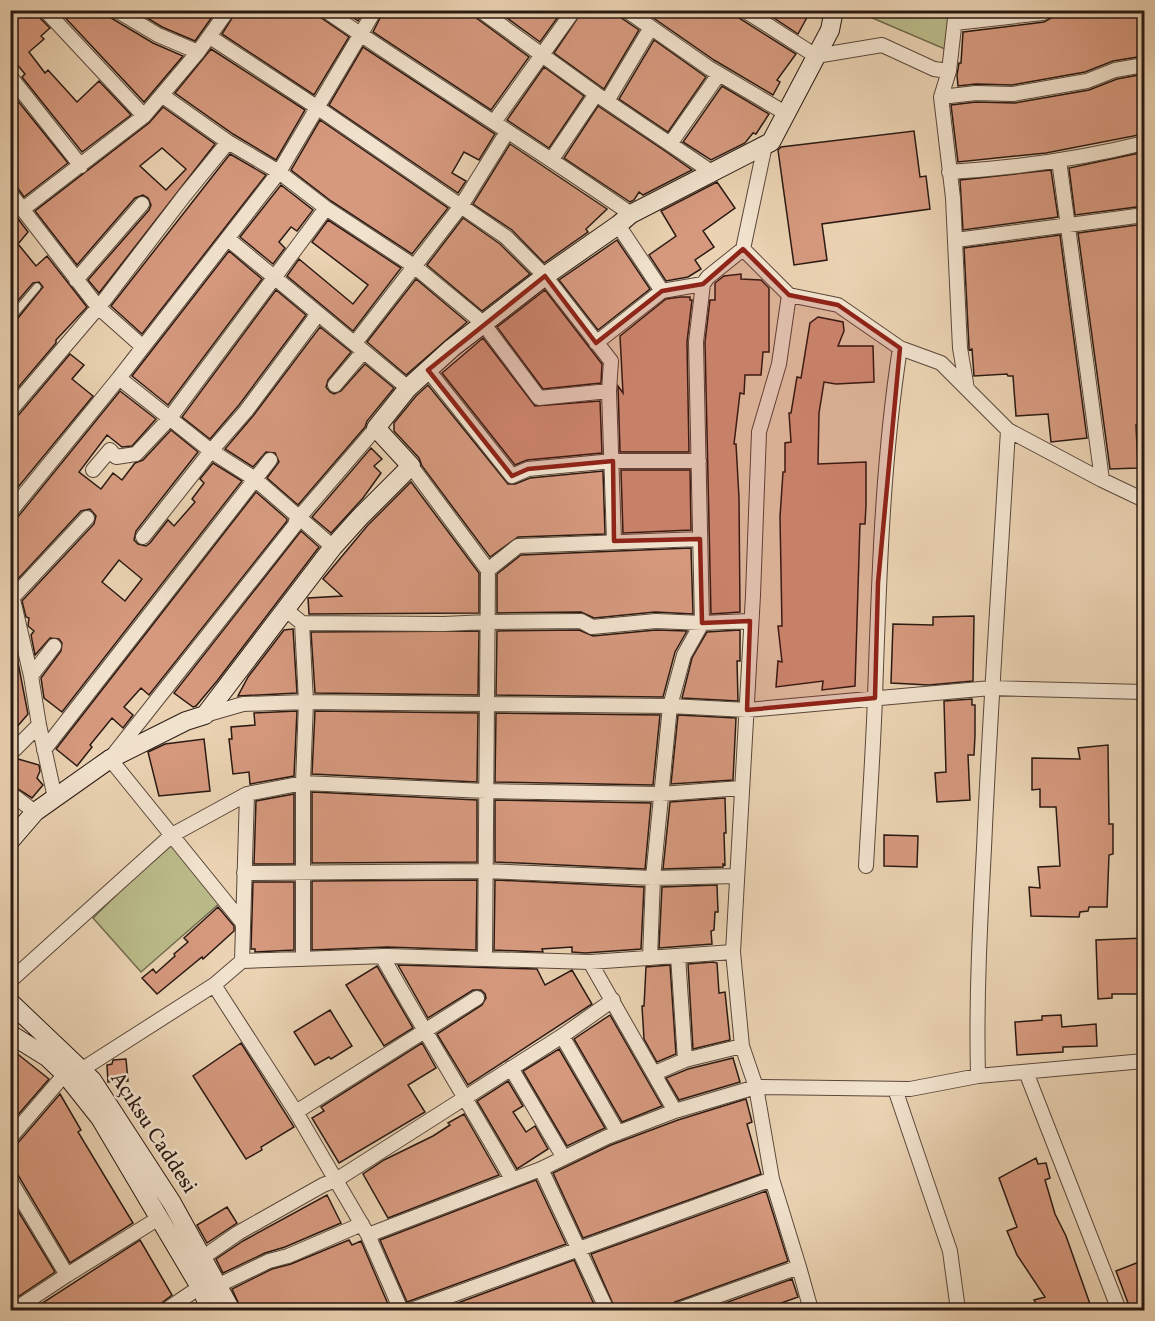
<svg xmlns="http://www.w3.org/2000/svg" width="1155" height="1321" font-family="Vollkorn,serif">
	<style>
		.green { fill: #babb89; stroke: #726a4e; stroke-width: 1.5 }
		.building { fill: #d6997e; stroke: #2a1912; stroke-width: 1.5; fill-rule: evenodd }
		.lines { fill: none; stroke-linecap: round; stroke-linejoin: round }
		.lane-casing { stroke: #5a473a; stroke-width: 9 }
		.street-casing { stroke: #5a473a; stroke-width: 16 }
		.secondary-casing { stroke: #2a1912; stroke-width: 20 }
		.lane { stroke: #f1e2cd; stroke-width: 7 }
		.street { stroke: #f1e2cd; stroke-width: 14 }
		.secondary { stroke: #f1e2cd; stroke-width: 18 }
		.marked { fill: #8f2418; fill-opacity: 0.2; stroke: #8f2418; stroke-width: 4.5; stroke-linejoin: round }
		.labels { text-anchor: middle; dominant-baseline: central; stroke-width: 5; stroke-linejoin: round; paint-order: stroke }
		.street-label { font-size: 21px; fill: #2a1912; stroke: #f1e2cd }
	</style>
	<rect width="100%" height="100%" fill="#ead2b2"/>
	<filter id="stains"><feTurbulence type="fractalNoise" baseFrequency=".00333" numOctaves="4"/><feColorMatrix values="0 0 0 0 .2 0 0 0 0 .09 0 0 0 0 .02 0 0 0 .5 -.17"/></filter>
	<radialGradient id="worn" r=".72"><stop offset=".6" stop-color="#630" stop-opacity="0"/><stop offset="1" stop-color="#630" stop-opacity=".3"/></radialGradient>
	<!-- green -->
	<path class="green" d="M856 11H952L947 50Z
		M170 842 220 903 141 972 93 918Z"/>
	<!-- building -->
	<path class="building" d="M14 10H36L38 16 50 28 41 36 44 39 29 52 45 73 48 70 77 102 99 81 131 115 82 152 22 77 25 74 10 56V23L15 22Z
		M58 10H107L111 18 153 43 183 56 144 102Z
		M134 10H217L195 41 162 27Z
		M237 10H316L320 17 349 37 314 95 222 34Z
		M342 10H364L358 21Z
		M384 10H471L475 17 529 57 491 110 373 32Z
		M496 10H563L540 42Z
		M583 10H617L620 17 639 30 604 89 554 53Z
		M642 10H735L739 18 796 54 777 80 780 82 773 95 714 60Z
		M762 10H811L798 34Z
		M1057 10H1144V56L1113 61 1085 72 1012 85 976 84 958 86 957 75 959 63H961L963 32 1044 22 1053 17Z
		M654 40 706 77 668 132 619 99Z
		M363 47 495 134 479 160 464 152 452 173 466 181 458 193 329 105Z
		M211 49 305 110 276 160 233 134 175 93Z
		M544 67 584 96 549 148 507 120Z
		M1144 74V134L1046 153 958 162 951 105 976 102 1015 103 1089 90 1117 79Z
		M722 86 769 114 756 134 753 133 745 143 711 160 683 142Z
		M13 95 68 163 24 197 17 187 10 184V98Z
		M598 106 665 151 692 170 643 195 639 192 634 200 630 202 564 158Z
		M163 107 215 144 99 293 88 280 149 210 151 205 148 198 143 195 135 198 77 265 35 211 149 123ZM162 148 186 169 166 190 140 166Z
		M320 120 448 208 412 254 331 201 291 170Z
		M914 131 920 177 926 176 930 209 822 224 827 260 794 265 778 150 781 147Z
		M510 144 607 209 586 229 588 232 544 263 512 230 473 204Z
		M1144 152V206L1075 215 1069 168Z
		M230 154 266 175 142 334 111 306Z
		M1051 170 1058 217 963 230 960 180Z
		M717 182 735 208 703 231 714 247 695 260 701 269 688 277 666 281 649 255 676 236 661 211Z
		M281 185 313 210 297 231 291 227 279 242 285 248 273 264 240 237Z
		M10 208 28 232 18 244 36 266 47 256 87 307 56 340V343L10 397V324L14 323 43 287 39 282 33 283 10 310Z
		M463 218 500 244 530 274 482 311 427 265Z
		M328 220 401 268 353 331 287 276 299 259 353 304 368 285 312 242Z
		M1144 224V424L1136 425 1138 468 1110 469 1078 233Z
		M1060 235 1087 438 1051 442 1048 414 1016 416 1013 376H1008L1007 374 974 376 972 349 969 350V347L964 248Z
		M617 240 650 289 598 330 559 280Z
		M229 251 262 279 168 405 132 376Z
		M741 274V279L761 280 769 288V352H763L761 375H745L744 394 740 393 734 444H736L739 498 740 612 711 614 705 342 710 300H715V283L724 276Z
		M416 279 467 322 406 375 367 342Z
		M276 290 306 315 239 405 210 439 182 417Z
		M545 290 602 364 601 383 543 389 497 327Z
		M680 297H690V300H692L687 342 689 452H620L618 386 623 393 620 336 666 299Z
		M818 317 843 322 844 331 838 346H873L874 382 836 384 824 382 819 413 818 464 866 462V505L865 524H860L855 686 822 690 823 681 776 687 778 661 782 662 778 626H782L780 517 783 472H785V443L791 442 789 413H791L797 377 801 378 810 323Z
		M320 327 351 352 328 380 326 387 330 392 334 394 341 391 365 364 394 388 367 421 365 427 298 505 267 478 279 462 275 453 266 452 253 467 225 449 253 416Z
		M483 338 535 406 600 401 602 453 527 460 515 465 442 373Z
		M70 354 84 365 72 379 93 396 10 497V420L17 417Z
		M428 385 508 484H515L530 478 603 471 605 534 518 537 490 557 422 466 419 458 394 431V423L416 396Z
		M120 391 156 419 132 446 122 447 107 435 79 472 101 489 113 473 122 480 135 463 143 460 171 430 198 452 136 531 134 540 138 544 146 546 150 543 168 520 174 526 195 502 192 499 204 483 200 479 213 463 242 481 62 712 44 698 41 678 61 651 62 643 59 639 50 638 35 655 31 635 34 631 28 626 29 618 26 617 22 601 94 524 96 516 90 509 81 511 18 579 10 570V521L17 518ZM119 560 142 579 125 601 102 582Z
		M371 448 382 459 374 466 381 473 363 498 331 533 312 517Z
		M621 470H690L691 530 623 533Z
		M411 482 479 573V613L309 614 308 598 342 596 323 579 368 525Z
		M256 492 287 519V521L149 695 141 688 124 707 133 715 123 728 112 718 90 745 92 747 77 766 56 749Z
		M301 531 319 547 217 681 196 706 193 707 174 693Z
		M691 548 693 614 655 612 594 618 581 612 497 613V574L521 555Z
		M974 616 973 681 929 685 891 683 893 624 933 625V617Z
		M293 629 297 693 238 696 248 677 284 630Z
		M579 630 593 636 656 630 687 631 675 652 663 697 496 695 497 631Z
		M740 630V661H737L738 701 682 698 692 658 707 632Z
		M479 631 478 695 315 693 311 632Z
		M10 644 15 647 28 714 10 735Z
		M972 699V705H975V735L974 755H968L970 800 937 802 935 773 946 772 944 701Z
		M297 711 294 776 250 784 249 772 233 774 229 739H232L231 727 255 725 254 713Z
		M315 711 478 713 477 782 312 774Z
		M496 713 660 715 653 785 495 782Z
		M678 715 736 718 733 780 671 784Z
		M204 739 210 791 159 796 148 752 165 744Z
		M1108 745 1109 824H1113V854L1109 855 1107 907H1089L1088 911 1080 912 1079 917 1031 916 1029 887 1040 888 1038 867 1060 866 1056 807H1040V789L1032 790V758L1080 759 1078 748Z
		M18 759 39 765 40 771 37 778 43 785 32 798 10 784V763Z
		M312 792 477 800V862L312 863Z
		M294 794V864H254L256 801Z
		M725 798 726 833H724L725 865 723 864V867L663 869 670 802Z
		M495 800 651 803 645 869 495 862Z
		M884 835 918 836 917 867 884 866Z
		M477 880 476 950 387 947 312 950V881Z
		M495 880 644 887 641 949 585 953 572 952V947L542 949 543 952 494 950Z
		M253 882H294V950L255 952V949H251Z
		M717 885 718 912H715L714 930 711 931 712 944 659 948 662 887Z
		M218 907 234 926V931L203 959 202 957 157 994 142 978 153 969 156 973 175 956 174 954 188 942 184 938Z
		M1144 938V994H1112V998L1098 999 1096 940Z
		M713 962 717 963 719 993 725 992 730 1040 693 1049 688 964Z
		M398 965 537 969 545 985 572 970 592 1004 468 1085 437 1034 482 1005 486 998 485 994 481 990H473L428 1018Z
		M670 965 676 1054 657 1062 644 1039 642 1006H644L646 967Z
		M377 966 413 1028 384 1046 346 985Z
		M330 1010 352 1046 331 1059 329 1057 315 1065 294 1032Z
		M610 1015 662 1106 622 1122 574 1039Z
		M1061 1015 1062 1027 1096 1024 1097 1046 1063 1047V1052L1017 1055 1015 1022 1042 1020V1016Z
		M241 1043 294 1127 261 1147 262 1150 246 1159 193 1076Z
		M422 1043 436 1068 408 1085 425 1112 339 1163 312 1118 324 1111 321 1107Z
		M10 1048 49 1079 10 1124Z
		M559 1049 605 1128 567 1146 523 1071Z
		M733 1058 740 1082 679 1100 666 1078 688 1069Z
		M126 1059 128 1081 108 1082 107 1065 112 1064 113 1060Z
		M508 1081 523 1106 513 1112 526 1132 535 1126 548 1149 517 1169 477 1101Z
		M60 1094 81 1130 78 1132 133 1223 70 1263 18 1175 10 1170V1147L17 1144Z
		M746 1099 752 1122 747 1124 761 1174 583 1238 553 1173 611 1145 678 1120Z
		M464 1114 499 1175 388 1218 363 1174 384 1160 433 1136 450 1125 448 1123Z
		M1036 1158 1038 1164 1046 1163 1050 1178 1045 1180 1055 1214 1066 1236 1090 1304 1085 1306 1087 1311H1040L1034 1300 1045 1297 1017 1255 1007 1231 1017 1227 999 1178Z
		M536 1180 566 1244 407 1302 380 1240Z
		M766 1191 788 1261 786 1262 675 1302 671 1305 669 1311H616L591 1254Z
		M327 1195 341 1223 285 1247 265 1253 223 1273 216 1259 243 1241Z
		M12 1201 55 1272 10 1302V1202Z
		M227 1207 237 1223 207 1243 197 1225Z
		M140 1240 172 1295 159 1305 150 1311H30Z
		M349 1240 352 1245 361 1241 391 1311H242L232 1289 272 1269 291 1264Z
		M574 1260 597 1311H436Z
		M1144 1260V1311H1131L1116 1271Z
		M792 1279 798 1297 759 1311H703Z"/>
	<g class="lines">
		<!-- lane casing -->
		<g class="lane-casing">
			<path id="lane" d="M10 319 37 287"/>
		</g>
		<!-- street casing -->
		<g class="street-casing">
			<path id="street" d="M45 10 144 116
				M116 10 158 35 198 52
				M325 10C426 80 530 144 631 214
				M480 10 596 94 713 173
				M626 10 709 68 787 114
				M744 10 816 56 882 45 934 69 949 71
				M956 10 949 71 941 97 953 198 960 348 967 389
				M955 23 1043 13 1048 10
				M210 37 318 108 506 237 545 276 611 361 609 391 614 541
				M13 80 81 166
				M163 96 228 142 279 172 326 208 414 266 483 323 539 398 609 391
				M941 97 976 93 1013 94 1087 81 1115 70 1144 65
				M607 101 650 29
				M494 122 574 10
				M670 144 719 74
				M765 145 743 249 789 295 838 305 900 348 941 363 1008 430 1102 480 1144 500
				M552 159 596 94
				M1059 160 1102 480
				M949 172C1015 168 1080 159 1144 143
				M10 193 98 307 143 347
				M23 209 144 116 198 52 228 10
				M618 225 662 291
				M228 239 408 388
				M956 240 1144 215
				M76 280 142 204
				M789 295 779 364 759 432 753 595 733 952 742 1046 756 1087 772 1179 799 1267 811 1310
				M355 343 461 206 507 132
				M596 343 662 291 703 284 708 277 743 249
				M428 370 512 476 528 469 613 461H699
				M119 378 211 451 255 479 333 547
				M335 385 363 352
				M10 411 106 298 184 196 228 142
				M411 466 488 570
				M93 470 110 450 116 457 136 454 169 419 326 208
				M10 512 119 378 279 172 375 10
				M143 537 211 451 246 411 318 314
				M10 587 31 676 39 725 55 798
				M14 596 87 518
				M286 610 302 623 444 624 487 622 581 621 592 627 656 621 702 623 750 621
				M302 623 306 702 303 783V958
				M31 676 54 646
				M205 715 243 704 306 702 670 706 747 710 991 688 1144 692
				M44 750 270 460
				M10 754 39 725
				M10 793 35 812
				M866 866C869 810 873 754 875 697 879 581 882 464 900 348
				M244 873 485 871 653 878 737 876
				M242 922 110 759 295 525 296 521 376 428
				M382 956C424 1032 470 1104 512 1179
				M678 956 685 1060
				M485 958 488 570 518 546 700 539
				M650 958 653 878 670 706 684 655 702 623 696 342 703 284
				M242 961 387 956 590 962 733 952
				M590 962 675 1111
				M10 981 172 835 247 794 303 783 486 791 661 794 741 788
				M214 985 296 1112 368 1235 401 1310
				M562 1036 618 1133
				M511 1068 564 1158
				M1026 1072 1119 1310
				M655 1073 685 1060 742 1046
				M978 1076C976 1000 980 924 984 848 990 709 1000 570 1008 430
				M895 1089 950 1251 958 1310
				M296 1112 477 998
				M10 1138 65 1074 81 1070 214 985 242 961 247 794
				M541 1169 607 1310
				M10 1180 67 1275
				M368 1235 541 1169 607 1137 675 1111 756 1087 910 1089 978 1076 1144 1061
				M202 1258 238 1233 323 1185 336 1180 562 1036 613 1000
				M217 1286 269 1261 288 1256 362 1224
				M14 1310 67 1275 159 1218
				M166 1310 200 1287
				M411 1310 772 1179
				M678 1310 799 1267"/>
		</g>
		<!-- secondary casing -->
		<g class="secondary-casing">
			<path id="secondary" d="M10 841 35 812 110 759 186 721 205 715 333 547 360 517 411 466 376 428 408 388 452 348 545 276 618 225 631 214 771 142 830 30 834 10
				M10 1002 92 1080 172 1203 231 1310
				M10 1034 47 1057 65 1074 100 1118 200 1287 211 1310"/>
		</g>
		<!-- lane -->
		<use href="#lane" class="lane"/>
		<!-- street -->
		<use href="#street" class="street"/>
		<!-- secondary -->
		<use href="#secondary" class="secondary"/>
	</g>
	<!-- marked area -->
	<path class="marked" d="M743 249 789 295 838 305 900 348 878 583 875 698 747 710 750 621 702 623 700 539 614 541 613 461 528 469 512 476 428 370 545 276 596 343 662 291 703 284Z"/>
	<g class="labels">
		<!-- street labels -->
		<g class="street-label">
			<text transform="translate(153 1133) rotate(57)">Açıksu Caddesi</text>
		</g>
	</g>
	<!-- margin -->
	<rect width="1155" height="1321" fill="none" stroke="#ead2b2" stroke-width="36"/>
	<rect x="12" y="12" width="1131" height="1297" fill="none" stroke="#2a1912" stroke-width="3"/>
	<rect x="18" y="18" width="1119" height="1285" fill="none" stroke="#2a1912" stroke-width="1.5"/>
	<rect width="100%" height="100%" filter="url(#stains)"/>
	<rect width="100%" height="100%" fill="url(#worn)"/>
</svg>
